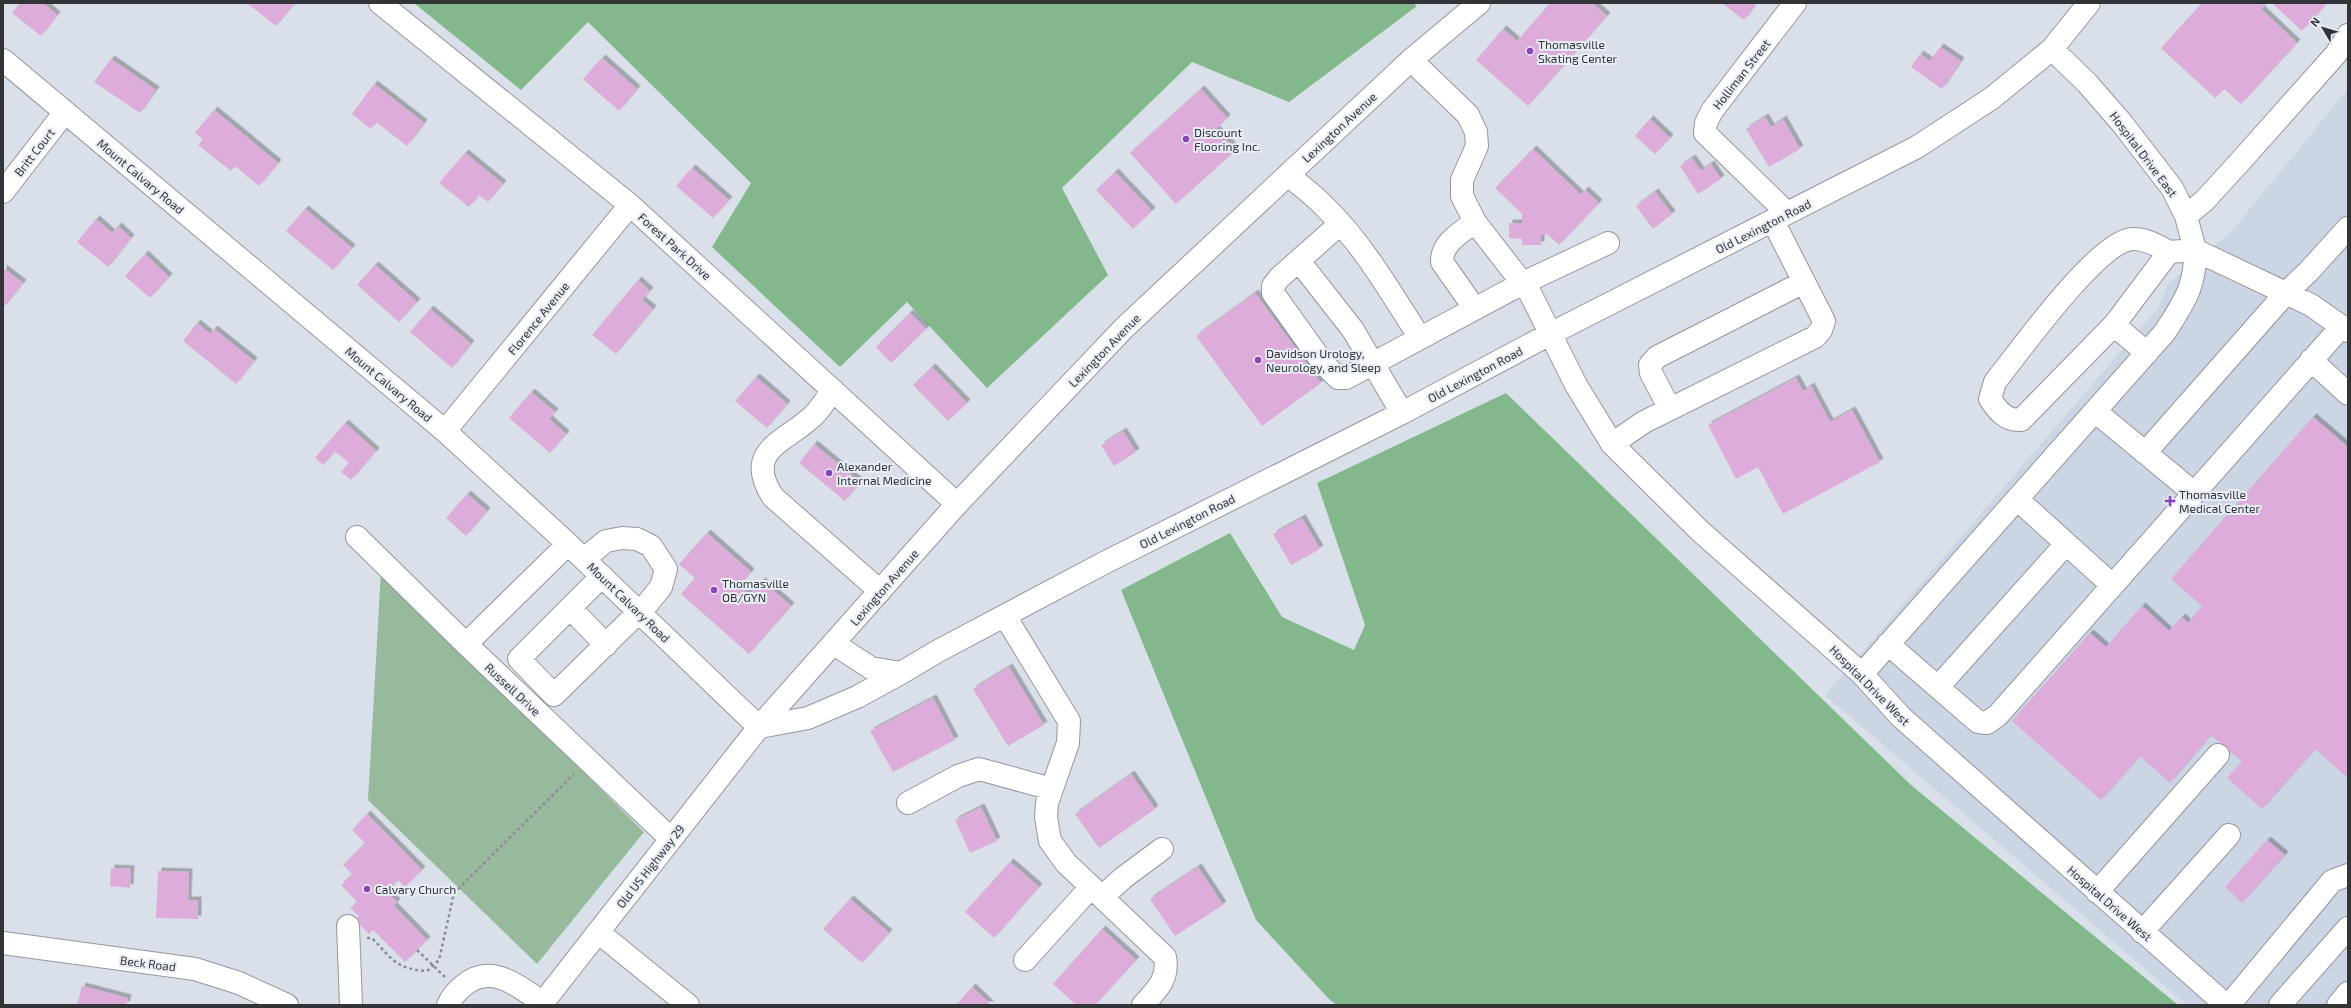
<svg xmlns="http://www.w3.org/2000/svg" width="2351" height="1008" font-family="'Exo 2',sans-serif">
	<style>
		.built { fill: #cbd5e4 }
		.green { fill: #97b99c }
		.forest { fill: #82b88c }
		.building { fill: #deacdb; filter: url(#shadow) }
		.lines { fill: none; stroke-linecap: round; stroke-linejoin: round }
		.minor-casing { stroke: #91979f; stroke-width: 24 }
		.major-casing { stroke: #91979f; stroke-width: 24 }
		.path { stroke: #898e94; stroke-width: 2.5; stroke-dasharray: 3 3; stroke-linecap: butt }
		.minor { stroke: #fff; stroke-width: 22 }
		.major { stroke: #fff; stroke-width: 22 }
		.poi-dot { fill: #8844b8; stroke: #e8edf6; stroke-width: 1.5 }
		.labels { text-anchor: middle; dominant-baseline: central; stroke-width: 4; stroke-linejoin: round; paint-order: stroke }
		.poi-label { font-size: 12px; fill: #323538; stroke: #e8edf6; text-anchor: start }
		.street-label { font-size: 12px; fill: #323538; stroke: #e8edf6 }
	</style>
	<defs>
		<filter id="shadow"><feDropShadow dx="3.5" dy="-3.5" stdDeviation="0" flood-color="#0004"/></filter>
	</defs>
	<rect width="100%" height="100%" fill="#dae0e9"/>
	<!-- built -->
	<path class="built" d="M2348 89V1005H2187L1825 695 2158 308 2168 284 2231 232Z"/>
	<!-- green -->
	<path class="green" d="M381 571 644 832 537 964 368 800Z"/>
	<!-- forest -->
	<path class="forest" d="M414 3H1413L1417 6 1289 102 1192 62 1062 188 1108 275 987 388 907 302 840 367 712 247 751 183 588 22 521 90Z
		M1506 393 1911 785 2178 1005H1337L1329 999 1256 920 1121 590 1230 533 1282 617 1354 650 1365 625 1317 483Z"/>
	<!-- building -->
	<path class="building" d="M20 3H43L57 15 41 36 12 13Z
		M247 3H291L293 5 276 26Z
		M1550 3H1592L1607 16 1528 106 1476 60 1503 29 1517 41Z
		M1722 3H1756L1744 20Z
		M2202 3H2266L2261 9 2297 43 2241 104 2224 89 2215 98 2161 48Z
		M2272 3H2327L2302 31Z
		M1940 47 1961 61 1942 89 1911 67 1920 54 1930 61Z
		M602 58 637 89 619 111 583 79Z
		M111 59 156 90 140 113 94 82Z
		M374 84 424 123 407 146 376 122 371 129 352 114Z
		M1201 89 1227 118 1216 129 1236 150 1176 204 1130 153Z
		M214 110 278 163 259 186 235 166 231 171 198 145 203 139 195 133Z
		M1765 117 1771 127 1783 119 1800 149 1769 167 1746 129Z
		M1650 119 1670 138 1655 154 1635 136Z
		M1533 149 1581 195 1585 190 1599 203 1559 245 1548 235 1541 234V245H1522V239L1509 238V223H1522V214L1495 188Z
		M465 153 503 184 488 202 479 195 469 207 439 183Z
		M1692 158 1701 171 1711 164 1721 179 1698 194 1680 166Z
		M692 168 729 200 713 218 676 186Z
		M1115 172 1152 211 1133 229 1096 190Z
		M1655 192 1672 214 1653 229 1636 206Z
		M305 209 352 248 333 270 286 231Z
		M96 219 112 233 118 226 131 238 108 267 77 242Z
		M145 254 169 277 150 298 125 276Z
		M375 265 417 302 399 322 357 285Z
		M3 268 23 283 3 308Z
		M638 280 650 291 642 300 653 309 616 354 592 335Z
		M1255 293 1321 383 1262 426 1196 336Z
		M430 309 471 344 452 368 410 332Z
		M910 313 926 329 891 363 876 347Z
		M197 323 210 334 214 329 254 361 236 384 183 341Z
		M932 367 967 403 948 421 913 385Z
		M756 377 787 404 767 428 735 401Z
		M1796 378 1803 391 1811 386 1830 422 1852 410 1880 462 1783 514 1758 467 1736 479 1708 425Z
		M531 392 555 412 549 419 566 434 550 453 509 418Z
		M2313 417 2348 447V778L2315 749 2262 809 2227 778 2242 762 2211 735 2170 783 2140 756 2101 800 2012 721 2090 633 2106 647 2142 606 2169 631 2182 617 2188 623 2202 606 2171 579Z
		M345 423 376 451 351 480 341 472 349 463 335 451 323 465 315 458Z
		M1123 431 1136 452 1114 466 1101 445Z
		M814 444 860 482 845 501 799 463Z
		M467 494 487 511 466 536 446 518Z
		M1302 518 1320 549 1291 565 1273 534Z
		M707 533 751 572 739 586 750 595 762 581 791 606 749 654 681 594 695 578 679 564Z
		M1009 667 1044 725 1008 746 973 689Z
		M933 698 955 740 893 772 870 731Z
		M1131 774 1155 809 1099 848 1075 814Z
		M981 807 997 841 970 853 955 820Z
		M367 814 422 870 405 887 398 880 387 892 397 902 394 906 427 940 405 962 373 930 369 934 355 920 359 916 350 908 357 902 341 885 352 874 343 865 365 843 352 830Z
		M2267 840 2285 855 2242 903 2225 887Z
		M1010 862 1039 887 994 938 965 912Z
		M1198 867 1223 905 1175 936 1150 899Z
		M111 868 131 869 130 888 110 886Z
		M158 871 189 872 188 900H198V919L156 918Z
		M850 899 889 933 862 963 823 929Z
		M1102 929 1136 960 1095 1005H1076L1053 984Z
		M82 986 128 998 126 1005H77Z
		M972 987 991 1005 957 1004Z"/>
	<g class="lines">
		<!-- minor casing -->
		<g class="minor-casing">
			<path id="minor" d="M380 3 630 205 957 504
				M2052 49 2087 83 2121 122 2172 188 2186 216 2195 250 2311 305 2348 331
				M3 60 445 431 568 544 759 727 808 718 857 697 901 673
				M1411 60 1468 115 1476 132 1477 146 1462 180V196L1475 222 1530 293 1576 385 1612 444 1700 531 1862 674 1901 717 2226 1005
				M1288 175C1300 185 1314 195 1325 207 1363 244 1391 293 1420 338
				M3 192 65 112
				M1787 213 1705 133 1706 123 1712 111 1795 3
				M2186 216 2204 201 2238 164 2336 54 2348 35
				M1340 224 1279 278 1273 286V293L1323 363 1338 378H1346L1523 283 1608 243
				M1299 261 1353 330 1402 413
				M1475 309 1442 262C1441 243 1462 232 1475 222
				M2114 325 2147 353
				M2311 360 2348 394
				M833 390C827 398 821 408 814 415 787 442 742 449 773 497L880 591
				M1670 409 1651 373 1650 365 1657 357 1804 282
				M2096 412 2194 493
				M445 431 630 205
				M1612 444 1644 422 1815 337 1821 330 1824 321 1773 221
				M2145 453 2286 293 2308 272 2348 228
				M2017 499 2112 585
				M357 537 466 644 671 839
				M584 559 606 541 622 538 637 539 651 546 666 569 661 587 648 603 554 695 519 659 602 576
				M570 608 606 645
				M1005 616 1069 721 1068 743 1047 803 1046 817 1050 841 1066 863 1165 957C1169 979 1157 990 1143 1005
				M466 644 568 544
				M834 644 871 668 901 673 938 651 1104 563 1402 413 1550 334 1917 147 1992 98 2052 49 2089 3
				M1888 644 1978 722 1987 723 1998 715 2342 326
				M1862 674 2165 332C2184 302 2196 286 2195 250L2169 252 2114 325 2021 420C2006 421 1998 411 1990 399L1995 382C2019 352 2097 242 2132 239 2145 238 2158 246 2169 252
				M1938 687 2066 544
				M908 803 958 776 979 769 1052 789
				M2097 892 2218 755
				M1102 897 1123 878 1162 849
				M348 926 351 1005
				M598 932 688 1005
				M2142 932 2229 835
				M3 943 195 969 239 983 287 1005
				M1025 960 1091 887
				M448 1005C451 998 457 991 463 986 491 962 518 986 543 1003
				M2229 1005 2332 881 2348 875
				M2280 1005 2348 928
				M2338 1005 2348 993"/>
		</g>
		<!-- major casing -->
		<g class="major-casing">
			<path id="major" d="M541 1005 759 727 957 504 1124 328 1411 60 1479 3"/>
		</g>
		<!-- path -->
		<path class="path" d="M367 938H372C393 960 396 969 427 971L439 960 454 893 574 774
			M417 950 445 977"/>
		<!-- minor -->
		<use href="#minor" class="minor"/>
		<!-- major -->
		<use href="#major" class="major"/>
	</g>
	<!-- markers -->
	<g class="poi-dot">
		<circle cx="1530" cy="51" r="4"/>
		<circle cx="1186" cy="139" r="4"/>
		<circle cx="1258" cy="360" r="4"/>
		<circle cx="829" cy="473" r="4"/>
		<path d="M2168 495h4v4h4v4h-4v4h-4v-4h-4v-4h4z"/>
		<circle cx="714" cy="590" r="4"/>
		<circle cx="367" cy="889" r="4"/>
	</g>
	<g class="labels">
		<!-- poi labels -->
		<g class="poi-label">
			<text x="1538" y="44">Thomasville<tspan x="1538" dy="14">Skating Center</tspan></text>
			<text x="1194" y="132">Discount<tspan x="1194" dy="14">Flooring Inc.</tspan></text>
			<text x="1266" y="353">Davidson Urology,<tspan x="1266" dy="14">Neurology, and Sleep</tspan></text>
			<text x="837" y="466">Alexander<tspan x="837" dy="14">Internal Medicine</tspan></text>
			<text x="2179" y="494">Thomasville<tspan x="2179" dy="14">Medical Center</tspan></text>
			<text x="722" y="583">Thomasville<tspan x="722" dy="14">OB/GYN</tspan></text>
			<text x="375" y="889">Calvary Church</text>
		</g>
		<!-- street labels -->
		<g class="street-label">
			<text transform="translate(1741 74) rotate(-52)">Holliman Street</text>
			<text transform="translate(1339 127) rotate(-43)">Lexington Avenue</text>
			<text transform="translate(34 152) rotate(-52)">Britt Court</text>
			<text transform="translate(2144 154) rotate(53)">Hospital Drive East</text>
			<text transform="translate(141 176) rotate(40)">Mount Calvary Road</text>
			<text transform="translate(1763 226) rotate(-27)">Old Lexington Road</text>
			<text transform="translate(675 246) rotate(42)">Forest Park Drive</text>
			<text transform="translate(538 318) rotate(-51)">Florence Avenue</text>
			<text transform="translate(1104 350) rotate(-46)">Lexington Avenue</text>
			<text transform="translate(1475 374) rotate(-28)">Old Lexington Road</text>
			<text transform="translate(389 384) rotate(40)">Mount Calvary Road</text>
			<text transform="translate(1187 521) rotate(-27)">Old Lexington Road</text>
			<text transform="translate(884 587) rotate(-49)">Lexington Avenue</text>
			<text transform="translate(629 602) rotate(44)">Mount Calvary Road</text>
			<text transform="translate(1870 685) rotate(45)">Hospital Drive West</text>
			<text transform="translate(513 689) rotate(43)">Russell Drive</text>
			<text transform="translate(650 866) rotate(-52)">Old US Highway 29</text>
			<text transform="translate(2110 903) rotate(41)">Hospital Drive West</text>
			<text transform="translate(148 963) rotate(7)">Beck Road</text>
		</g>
	</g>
	<!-- border -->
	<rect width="2351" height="1008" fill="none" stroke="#323538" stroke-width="8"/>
	<!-- north arrow -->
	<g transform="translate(2323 28) rotate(308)" stroke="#e8edf6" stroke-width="3" paint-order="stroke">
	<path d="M0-3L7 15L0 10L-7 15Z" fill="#323538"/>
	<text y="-6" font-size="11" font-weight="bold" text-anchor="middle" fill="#323538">N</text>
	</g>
</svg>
